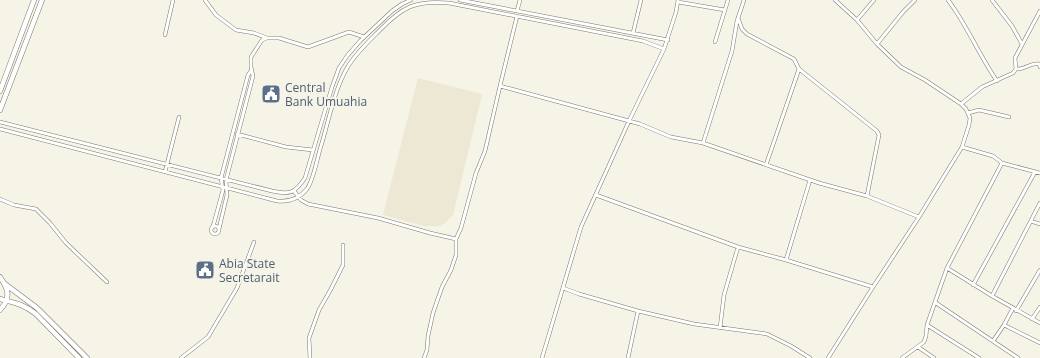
<svg xmlns="http://www.w3.org/2000/svg" width="1040" height="358" font-family="'Open Sans',sans-serif">
	<style>
		.built { fill: #ece8d4 }
		.lines { fill: none; stroke-linecap: round; stroke-linejoin: round }
		.street-casing { stroke: #7a786d; stroke-width: 4 }
		.secondary-casing { stroke: #7a786d; stroke-width: 5.5 }
		.street { stroke: #fff; stroke-width: 3 }
		.secondary { stroke: #fff; stroke-width: 4.5 }
		.labels { text-anchor: middle; dominant-baseline: central; stroke-width: 3.5; stroke-linejoin: round; paint-order: stroke }
		.service-label { font-size: 12px; fill: #4e5e75; stroke: #f6f3e7; text-anchor: start }
	</style>
	<rect width="100%" height="100%" fill="#f6f3e7"/>
	<!-- built -->
	<path class="built" d="M418 78 482 94 453 215 445 223 439 226H424L383 215Z"/>
	<g class="lines">
		<!-- street casing -->
		<g class="street-casing">
			<path id="street" d="M205 0 216 15 236 30 254 33 267 38
				M460 0 668 40
				M835 0 857 20 877 44 901 67 925 80 961 104 966 109 970 118 969 125 962 147
				M948 0C967 25 979 55 997 81
				M992 0 1012 26 1022 44
				M678 2 725 10
				M517 11 520 0
				M517 16 500 86 640 124 671 137 703 143 819 183 867 196 919 217
				M738 18 742 29 747 34 794 59 799 69 766 165
				M857 20 874 0
				M633 33 641 0
				M165 35 173 0
				M715 42 728 0
				M877 44 903 12 915 0
				M799 69 877 131 879 135 867 196
				M1016 69C1025 70 1031 62 1039 64L1040 67
				M961 104 982 87 1013 73 1016 69 1015 58 1040 11
				M968 113 979 110 1009 117
				M0 122 272 191C290 195 295 193 305 178L332 87 339 68 347 56 360 41 392 11 402 4 411 0
				M0 129 277 201C288 202 299 199 307 189 314 179 317 158 321 146 329 120 334 91 347 68 355 54 368 42 379 31 402 7 415 0 449 3L643 41 664 49
				M237 134 286 147 313 150
				M703 143 732 51 737 21 744 0
				M165 172 179 117
				M294 191 301 200 308 204 378 218 430 233 456 239
				M596 195 738 247 724 295 720 328
				M0 199 14 205 36 209 50 223 66 243 107 282
				M1031 221 1040 224
				M211 230a4 4 0 1 1 8 0a4 4 0 1 1-8 0Z
				M212 228 214 223 223 190 221 178 248 75 251 71
				M219 229 227 195 226 180 253 76 251 67V57L262 40 267 38H279L308 47 349 32 364 37
				M738 247 786 260 873 287 828 358
				M786 260 810 180
				M947 268 992 296 1040 323
				M973 285 1035 172
				M873 287 919 217 962 147 993 156 1002 163 1040 173
				M563 288 579 294 638 311 694 324 767 334 791 346 810 358
				M992 296 1040 203
				M936 303 1018 358
				M1016 311 1040 270
				M1032 319 1040 307
				M927 325 979 358
				M1004 325 1040 343
				M993 341 1004 325 1013 308
				M918 347 934 358
				M181 358 208 337 237 288 254 242
				M310 358 309 338 319 310 331 289 343 265V245
				M424 358 427 350 428 336 433 313 442 287 451 270 456 255V239L461 228 476 173 485 151 500 86
				M542 358 581 227 629 121 664 49 676 12 678 0
				M628 358 638 311
				M902 358 924 342 926 336 927 325 947 268 1002 163"/>
		</g>
		<!-- secondary casing -->
		<g class="secondary-casing">
			<path id="secondary" d="M0 91 34 0
				M0 110 42 0
				M0 277C9 290 11 298 0 310
				M5 284 37 308 87 358
				M0 299C16 303 23 304 36 314L79 358"/>
		</g>
		<!-- street -->
		<use href="#street" class="street"/>
		<!-- secondary -->
		<use href="#secondary" class="secondary"/>
	</g>
	<!-- icons -->
	<defs>
		<g id="civic-square" transform="scale(1)"><rect x="-9" y="-9" width="18" height="18" rx="4" fill="#5c6f8a" stroke="#f6f3e7"/><path d="M-.6-6.5H3V-4.5H.6V-3L4-1V1h2V6H-6V1h2V-1L-.6-3ZM-1.2 2.5V6h2.4V2.5Z" fill="#fff"/></g>
	</defs>
	<g fill-rule="evenodd">
		<use href="#civic-square" x="271" y="94"/>
		<use href="#civic-square" x="205" y="270"/>
	</g>
	<g class="labels">
		<!-- service labels -->
		<g class="service-label">
			<text x="285" y="87">Central<tspan x="285" dy="14">Bank Umuahia</tspan></text>
			<text x="219" y="263">Abia State<tspan x="219" dy="14">Secretarait</tspan></text>
		</g>
	</g>
</svg>
